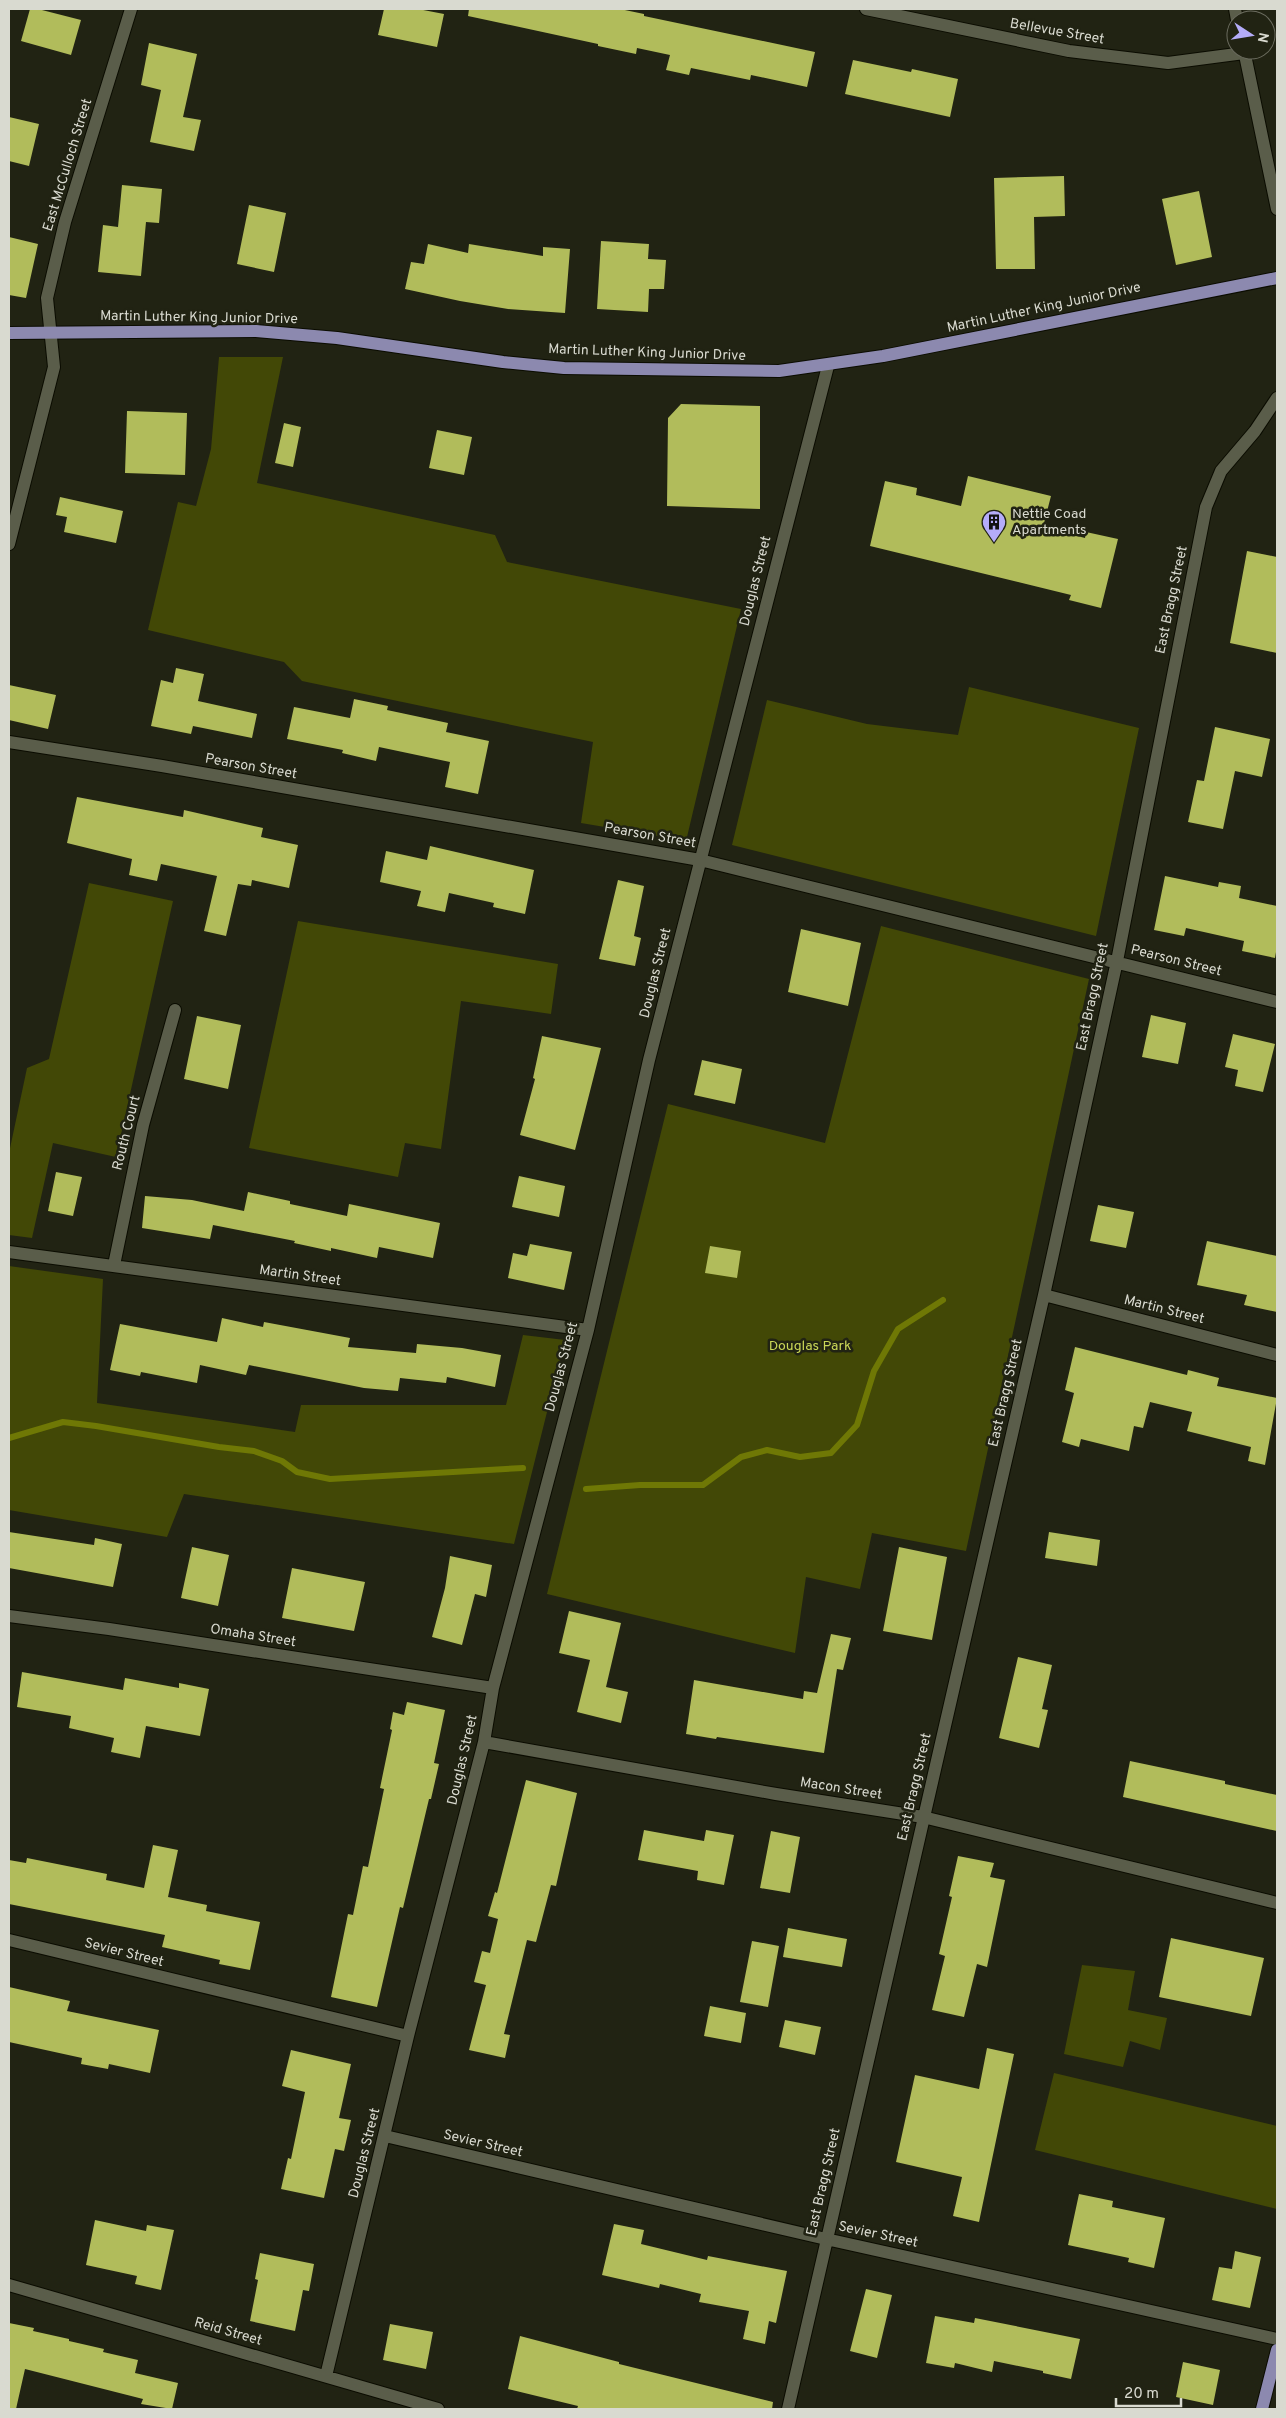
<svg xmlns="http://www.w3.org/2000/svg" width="1286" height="2418" font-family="Overpass,sans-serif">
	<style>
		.green { fill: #424806 }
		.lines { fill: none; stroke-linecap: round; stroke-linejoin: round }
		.stream { stroke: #6f7805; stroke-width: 6 }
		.building { fill: #b1bc5b }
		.minor-casing { stroke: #0b0c01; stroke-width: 14 }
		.major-casing { stroke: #0b0c01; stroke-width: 14 }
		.minor { stroke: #5a5d4a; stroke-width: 12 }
		.major { stroke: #8c89af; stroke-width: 12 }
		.labels { text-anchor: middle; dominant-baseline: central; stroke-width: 5; stroke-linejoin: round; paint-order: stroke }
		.street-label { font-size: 14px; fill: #d9dad0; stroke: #212313 }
		.poi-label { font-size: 14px; fill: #d9dad0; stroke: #212313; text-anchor: start }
		.park-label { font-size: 14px; fill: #cad757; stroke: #212313 }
	</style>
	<rect width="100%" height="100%" fill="#212313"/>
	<!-- green -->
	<path class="green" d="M219 357H283L257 483 495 535 507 562 741 609 687 837 682 840 581 823 593 742 302 681 284 662 148 630 178 502 196 506 211 449Z
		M969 687 1139 728 1096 936 732 845 767 700 867 724 958 735Z
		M89 883 173 901 116 1157 53 1143 32 1238 9 1235V1153L27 1068 49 1059Z
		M298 921 558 964 551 1014 461 1001 441 1149 405 1143 398 1177 249 1148Z
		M881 926 1089 979 966 1551 872 1533 860 1589 806 1577 795 1653 547 1594 668 1104 825 1143Z
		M9 1266 103 1279 97 1403 295 1432 301 1405H506L523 1335 565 1340 514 1544 184 1494 167 1537 9 1510Z
		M1082 1965 1135 1971 1128 2010 1167 2018 1160 2050 1130 2041 1123 2067 1064 2054Z
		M1054 2073 1277 2126V2209L1035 2150Z"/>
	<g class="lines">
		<!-- stream -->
		<path class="stream" d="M9 1438 63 1422 96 1426 219 1447 254 1451 282 1461 297 1472 330 1479 523 1468
			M586 1489 640 1485H703L741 1457 767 1450 800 1457 831 1453 857 1425 874 1371 898 1329 943 1300"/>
	</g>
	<!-- building -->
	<path class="building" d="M30 9H38L81 20 71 55 21 41Z
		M384 9H418L444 14 437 47 378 35Z
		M469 9H620L644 14V16L815 52 807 87 751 75 750 80 691 68 689 75 666 70 670 55 637 48 636 54 598 46V44L468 16Z
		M149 43 197 54 183 117 201 120 194 151 150 142 161 90 141 85Z
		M853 60 911 72 912 69 958 79 950 117 845 94Z
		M9 117 39 124 29 166 9 161Z
		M1064 176 1065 216 1034 217 1035 269H996L994 178Z
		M122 185 162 189 159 223 146 222 141 276 98 272 103 225 118 227Z
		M1199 191 1212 257 1176 265 1162 199Z
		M249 205 286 213 274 272 237 264Z
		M9 237 38 244 26 298 9 295Z
		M601 241 649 244 648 259 666 260 664 289H649L648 312 597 309Z
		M428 244 468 253 469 244 543 256V247L570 249 565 313 508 309 460 301 405 289 411 262 424 264Z
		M681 404 760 406V509L667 506 668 418Z
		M127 411 187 413 185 475 125 473Z
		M284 423 301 427 293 467 275 463Z
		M437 430 472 437 464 475 429 468Z
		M968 476 1051 496 1043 527 1085 538 1086 532 1118 539 1101 608 1069 600 1071 595 870 546 885 481 917 488 916 495 961 506Z
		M60 497 123 511 116 543 64 532 67 517 56 515Z
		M1247 551 1277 557V653L1230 643Z
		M176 668 204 674 198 701 257 714 252 738 193 726 191 734 151 726 161 680 173 683Z
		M9 685 56 695 48 729 9 720Z
		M354 699 388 706 387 710 448 723 446 732 489 741 478 794 445 787 450 762 379 747 376 761 342 753 343 750 287 739 294 707 350 718Z
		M1215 727 1270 739 1262 777 1235 771 1223 829 1188 822 1197 780 1204 781Z
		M77 797 183 817 184 810 263 828 261 837 298 845 289 888 252 880 251 886 238 884 226 936 204 931 217 876 161 864 157 881 129 875 132 859 67 843Z
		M430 846 534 870 525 914 493 907 494 903 449 893 445 912 417 906 421 891 380 882 386 851 427 860Z
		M1165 876 1218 887 1219 882 1241 886 1239 898 1277 906V946L1275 958 1242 951 1244 941 1186 928 1184 936 1154 930Z
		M618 880 644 886 634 936 641 938 635 966 599 959Z
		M801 929 861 943 848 1006 788 992Z
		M1151 1015 1186 1023 1178 1064 1142 1057Z
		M197 1016 241 1025 228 1089 184 1079Z
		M1233 1034 1275 1044 1263 1092 1235 1086 1238 1070 1225 1067Z
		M542 1036 601 1048 575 1150 520 1135 535 1079 533 1078Z
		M702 1060 742 1069 735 1104 694 1095Z
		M56 1172 82 1177 73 1216 48 1211Z
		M519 1176 565 1186 559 1217 512 1207Z
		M248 1192 290 1201V1204L347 1216 349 1204 440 1223 433 1258 379 1247 377 1258 331 1248V1251L294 1243 295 1241 213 1225 210 1239 142 1228 145 1196 192 1200 244 1211Z
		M1098 1205 1134 1212 1126 1248 1090 1241Z
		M1207 1241 1277 1256V1312L1244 1305 1247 1295 1197 1285Z
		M530 1244 572 1252 564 1290 508 1278 513 1253 527 1256Z
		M710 1246 741 1251 737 1278 705 1273Z
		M222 1318 263 1327 264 1322 350 1338 348 1347 416 1353 417 1344 462 1348 501 1355 495 1387 447 1377 446 1383 400 1378 398 1391 364 1388 249 1365 246 1375 200 1365 197 1383 141 1372 140 1376 110 1370 120 1324 217 1342Z
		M1075 1347 1187 1375 1188 1370 1219 1378 1217 1386 1277 1398 1265 1465 1248 1461 1251 1447 1187 1431 1192 1412 1150 1402 1143 1428 1134 1426 1129 1451 1081 1439 1079 1447 1062 1442 1074 1393 1065 1390Z
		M9 1532 94 1545 95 1538 122 1544 113 1587 9 1568Z
		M1049 1532 1100 1540 1097 1566 1045 1558Z
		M192 1547 229 1555 218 1606 181 1598Z
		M899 1547 947 1557 932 1640 883 1631Z
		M450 1556 492 1565 486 1597 475 1594 462 1645 432 1637 445 1588Z
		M292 1568 365 1582 354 1631 282 1618Z
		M569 1611 621 1623 606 1687 628 1692 621 1723 577 1712 590 1660 559 1653Z
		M831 1634 851 1638 843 1670 837 1669 824 1753 717 1737 716 1739 686 1734 694 1680 803 1699 804 1691 817 1693Z
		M1018 1657 1052 1665 1042 1709 1048 1710 1039 1748 999 1738Z
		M22 1672 123 1690 125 1678 179 1688V1683L209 1689 200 1736 146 1726 140 1758 111 1752 114 1738 69 1728 71 1716 17 1707Z
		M407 1702 445 1710 434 1763 439 1764 431 1799H429L403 1908 400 1907 377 2007 331 1997 348 1914 353 1915 363 1866 368 1867 384 1789 380 1788 392 1730 390 1729 393 1712 404 1715Z
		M1130 1761 1225 1781V1784L1277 1795V1831L1123 1797Z
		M526 1780 577 1793 556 1886 551 1885 536 1942 527 1940 504 2034 510 2035 505 2058 469 2050 486 1985 474 1982 482 1951 490 1953 498 1919 488 1916 495 1892 497 1893Z
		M644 1830 704 1841 706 1830 734 1835 724 1885 697 1880 698 1871 638 1860Z
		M771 1831 800 1837 790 1893 760 1888Z
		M153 1845 178 1850 168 1897 207 1905 206 1911 260 1922 250 1970 219 1964 220 1960 162 1947 165 1935 9 1904V1860L26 1863 27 1858 107 1874 106 1880 144 1888Z
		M958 1856 994 1863 990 1877 1005 1880 987 1967 977 1964 964 2017 932 2010 945 1956 939 1954 952 1897 949 1896Z
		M788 1928 847 1939 842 1967 783 1957Z
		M1171 1938 1264 1958 1251 2016 1159 1997Z
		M752 1941 779 1946 768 2007 740 2002Z
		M9 1987 70 2001 67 2011 159 2030 150 2073 109 2064 108 2069 81 2064 82 2058 9 2042Z
		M710 2006 746 2013 741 2043 704 2036Z
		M785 2020 821 2027 815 2055 779 2047Z
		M987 2048 1014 2054 979 2222 953 2216 962 2177 896 2162 915 2075 979 2089Z
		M291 2050 351 2064 339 2118 351 2120 344 2151 335 2149 324 2198 281 2189 288 2158 291 2159 305 2092 282 2086Z
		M1079 2194 1113 2201 1112 2207 1165 2218 1154 2268 1128 2262 1129 2258 1068 2245Z
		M95 2220 146 2231 147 2225 174 2230 161 2290 135 2284 137 2276 86 2265Z
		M614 2224 644 2230 641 2244 707 2260 708 2256 787 2271 776 2323 769 2321 765 2344 743 2339 749 2311 699 2302 701 2294 660 2284 659 2288 602 2275Z
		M1235 2251 1261 2257 1250 2308 1212 2300 1219 2267 1232 2269Z
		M260 2253 314 2264 309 2291 303 2290 295 2331 250 2321 258 2280 255 2279Z
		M866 2289 892 2295 877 2358 850 2351Z
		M935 2316 974 2323 975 2318 1080 2339 1071 2379 1043 2373V2371L994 2361 992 2372 955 2363 954 2368 926 2363Z
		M9 2323 34 2328 33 2331 69 2339V2341L104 2349 103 2352 138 2360 135 2373 178 2383 172 2409 141 2404 143 2399 25 2369 16 2409 9 2408Z
		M390 2324 433 2332 426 2369 383 2360Z
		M520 2336 619 2362V2364L773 2402 772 2409H577L578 2406 508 2389Z
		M1183 2362 1220 2370 1213 2405 1176 2397Z"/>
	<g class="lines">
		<!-- minor casing -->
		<g class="minor-casing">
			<path id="minor" d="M866 9 1069 51 1168 63 1244 53
				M1235 9 1237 20
				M1244 50 1277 209
				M9 544 54 367 47 298 65 222 131 9
				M9 742 162 766 700 860 1277 1002
				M9 1252 588 1330
				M114 1265 143 1125 175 1010
				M1044 1295 1277 1355
				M9 1616 109 1629 493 1688
				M484 1742 776 1794 923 1817 1277 1903
				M9 1940 408 2036
				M385 2136 826 2239 1277 2339
				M9 2285 438 2409
				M326 2376 408 2036 484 1742 493 1688 588 1330 649 1060 828 366
				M788 2409 1044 1295 1117 961 1206 507 1221 471 1255 431 1277 398"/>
		</g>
		<!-- major casing -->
		<g class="major-casing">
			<path id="major" d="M9 333 256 331 337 338 503 362 564 368 779 371 883 356 1277 278
				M1262 2409 1277 2350"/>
		</g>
		<!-- minor -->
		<use href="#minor" class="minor"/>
		<!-- major -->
		<use href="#major" class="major"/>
	</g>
	<!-- icons -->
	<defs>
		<g id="building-pin" transform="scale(1.25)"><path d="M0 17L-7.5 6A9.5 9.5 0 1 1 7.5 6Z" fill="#b4acf9" stroke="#212313"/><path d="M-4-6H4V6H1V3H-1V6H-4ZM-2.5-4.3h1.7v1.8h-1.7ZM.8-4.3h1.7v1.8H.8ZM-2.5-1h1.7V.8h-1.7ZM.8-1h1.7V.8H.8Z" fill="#111"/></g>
	</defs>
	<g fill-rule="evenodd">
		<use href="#building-pin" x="994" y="522"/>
	</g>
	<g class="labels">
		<!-- street labels -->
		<g class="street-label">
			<text transform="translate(1057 32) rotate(10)">Bellevue Street</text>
			<text transform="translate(68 165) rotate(-73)">East McCulloch Street</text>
			<text transform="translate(1044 308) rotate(-12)">Martin Luther King Junior Drive</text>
			<text transform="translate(199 318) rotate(1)">Martin Luther King Junior Drive</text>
			<text transform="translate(647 353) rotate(2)">Martin Luther King Junior Drive</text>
			<text transform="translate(756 581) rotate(-76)">Douglas Street</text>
			<text transform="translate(1172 600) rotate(-78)">East Bragg Street</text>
			<text transform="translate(251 767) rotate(10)">Pearson Street</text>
			<text transform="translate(650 836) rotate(10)">Pearson Street</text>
			<text transform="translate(1176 961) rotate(14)">Pearson Street</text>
			<text transform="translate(656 973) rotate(-76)">Douglas Street</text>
			<text transform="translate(1093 997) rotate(-78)">East Bragg Street</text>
			<text transform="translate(127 1133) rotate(-76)">Routh Court</text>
			<text transform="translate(300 1276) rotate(8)">Martin Street</text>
			<text transform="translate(1164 1310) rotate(14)">Martin Street</text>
			<text transform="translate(562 1367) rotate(-75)">Douglas Street</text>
			<text transform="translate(1006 1393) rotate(-77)">East Bragg Street</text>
			<text transform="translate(253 1636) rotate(9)">Omaha Street</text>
			<text transform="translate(463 1760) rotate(-77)">Douglas Street</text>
			<text transform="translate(915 1787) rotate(-77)">East Bragg Street</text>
			<text transform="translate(841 1789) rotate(9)">Macon Street</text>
			<text transform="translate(124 1953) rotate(14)">Sevier Street</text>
			<text transform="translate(483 2144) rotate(13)">Sevier Street</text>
			<text transform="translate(365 2153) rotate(-76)">Douglas Street</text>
			<text transform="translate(824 2182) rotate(-77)">East Bragg Street</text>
			<text transform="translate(878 2235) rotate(12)">Sevier Street</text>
			<text transform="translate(228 2332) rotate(16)">Reid Street</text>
		</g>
		<!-- poi labels -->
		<g class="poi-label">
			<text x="1012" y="514">Nettie Coad<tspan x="1012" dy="16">Apartments</tspan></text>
		</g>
		<!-- park labels -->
		<g class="park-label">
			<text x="810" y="1346">Douglas Park</text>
		</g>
	</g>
	<!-- border -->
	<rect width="1286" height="2418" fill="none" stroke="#d9dad0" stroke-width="20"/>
	<!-- north arrow -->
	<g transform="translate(1251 35) rotate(102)"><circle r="24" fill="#212313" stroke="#6b6c5f"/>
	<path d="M0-4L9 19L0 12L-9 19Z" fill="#b4acf9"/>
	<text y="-8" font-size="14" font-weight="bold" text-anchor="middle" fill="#d9dad0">N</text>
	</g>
	<!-- scale -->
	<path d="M1116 2398v8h65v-8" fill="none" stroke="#d9dad0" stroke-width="2.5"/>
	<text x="1124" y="2398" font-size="15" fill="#d9dad0" stroke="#212313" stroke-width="4" paint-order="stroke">20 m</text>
</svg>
